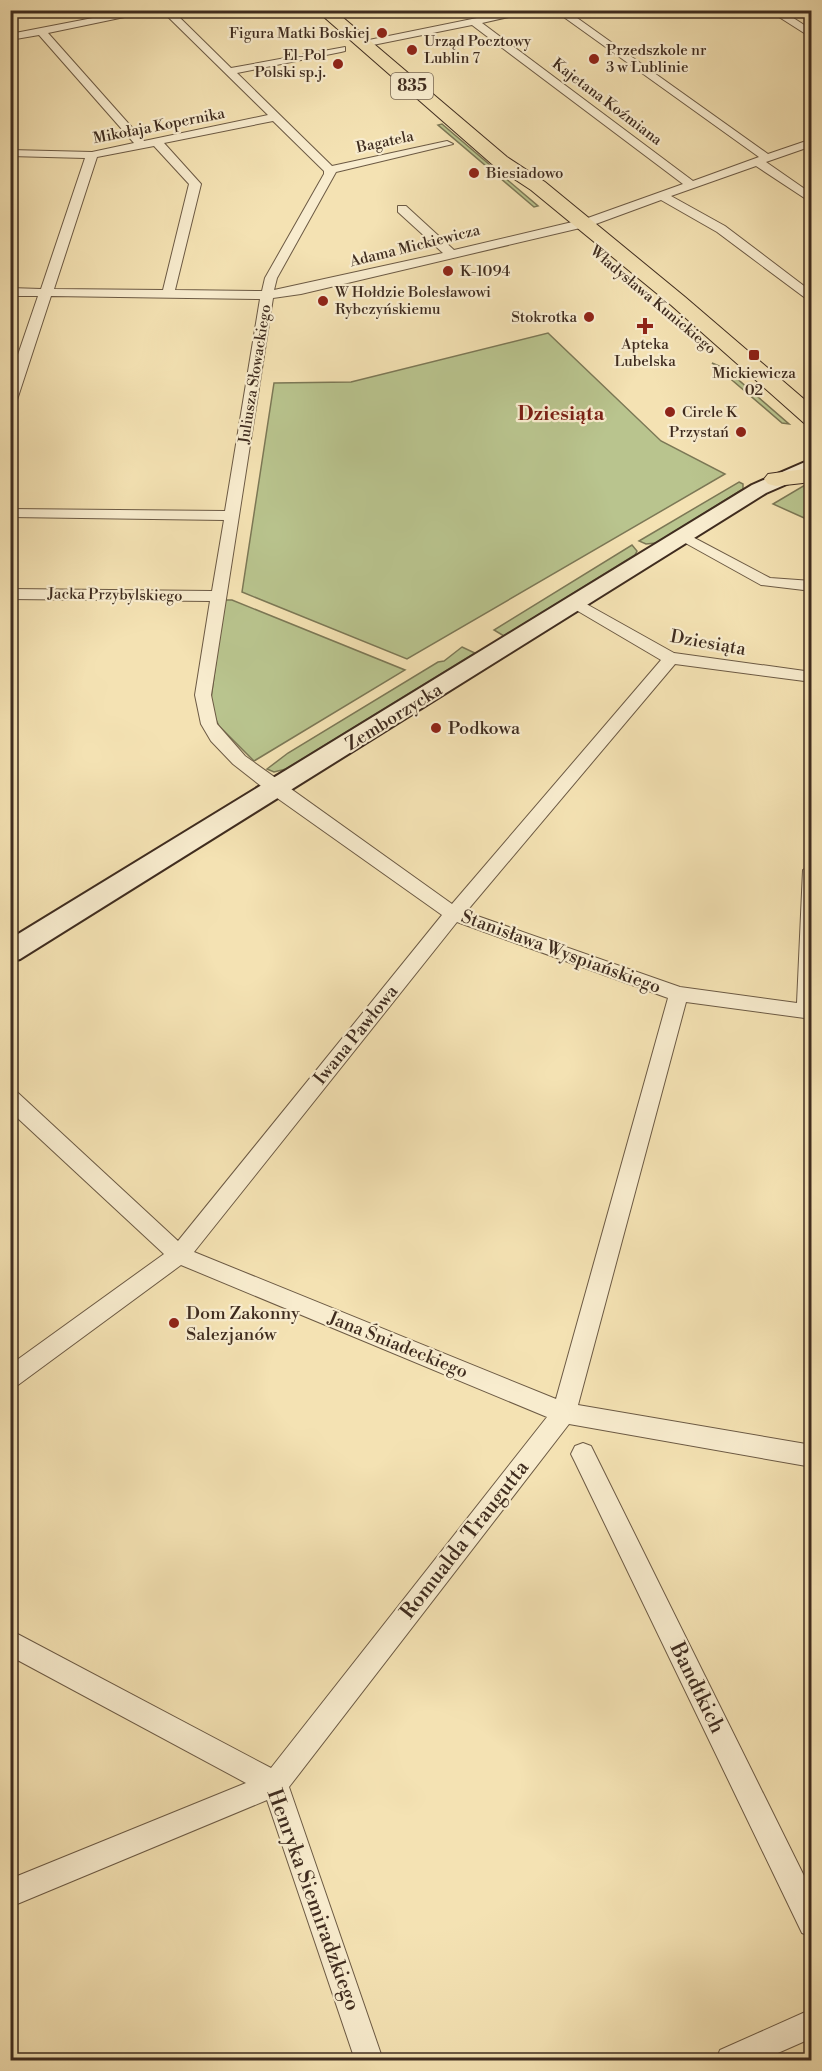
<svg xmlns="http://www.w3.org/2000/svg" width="822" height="2071" font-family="'Libre Bodoni',serif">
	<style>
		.green { fill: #b9c48e; stroke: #7c7856; stroke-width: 1.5 }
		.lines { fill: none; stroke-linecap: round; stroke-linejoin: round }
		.street-casing { stroke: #6c5a44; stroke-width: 2 }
		.secondary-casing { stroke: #3f2c1f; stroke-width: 4 }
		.primary-casing { stroke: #3f2c1f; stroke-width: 2 }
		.street { fill: #f8ecce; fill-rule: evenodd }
		.secondary { fill: #f8ecce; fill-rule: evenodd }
		.primary { fill: #f4e2b3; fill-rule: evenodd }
		.poi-dot { fill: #8f2418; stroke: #f8ecce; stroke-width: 2 }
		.labels { text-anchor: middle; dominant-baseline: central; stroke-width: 4.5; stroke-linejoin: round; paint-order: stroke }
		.far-poi-label { font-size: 15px; fill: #3f2c1f; stroke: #f8ecce; text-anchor: start }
		.far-street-label { font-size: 15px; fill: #3f2c1f; stroke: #f8ecce }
		.shield { fill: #f8ecce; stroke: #766654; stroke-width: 1.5 }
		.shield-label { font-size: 16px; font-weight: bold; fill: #3f2c1f }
		.street-label { font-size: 18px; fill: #3f2c1f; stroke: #f8ecce }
		.poi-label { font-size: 18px; fill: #3f2c1f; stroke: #f8ecce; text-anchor: start }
		.far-district-label { font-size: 20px; font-weight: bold; fill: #7a1f14; stroke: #f8ecce }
		.near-street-label { font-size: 21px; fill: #3f2c1f; stroke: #f8ecce }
	</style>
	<rect width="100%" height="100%" fill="#f4e2b3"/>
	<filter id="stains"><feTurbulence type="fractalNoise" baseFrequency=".00333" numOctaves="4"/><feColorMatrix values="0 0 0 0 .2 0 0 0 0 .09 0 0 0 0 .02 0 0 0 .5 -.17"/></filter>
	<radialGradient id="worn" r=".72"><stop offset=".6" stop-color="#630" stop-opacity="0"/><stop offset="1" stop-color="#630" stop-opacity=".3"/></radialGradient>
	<!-- green -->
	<path class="green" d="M442 124 538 206 534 207 438 125Z
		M548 333 661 441 725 474 407 659 242 592 274 383 351 382Z
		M712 363 726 369 789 424 782 423Z
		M739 482 743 484V489L656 543 646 544 639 541Z
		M805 485 811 486V521L773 504Z
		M632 545 637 551 635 555 504 636 494 630Z
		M224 600H232L405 670 254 761 219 726 210 707Z
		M462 647 475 653 286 769 274 772 267 769 288 753 438 662 444 661Z"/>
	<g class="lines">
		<!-- street casing -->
		<g class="street-casing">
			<path id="street" d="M134 10H158L48 33 144 141 268 115 161 10H172L231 68 345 47V51L341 52 237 73 332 166 447 141 453 144 336 172 277 278 274 290 443 253 398 212V206H406L454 250 585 219 683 184 472 25 363 47 359 46V42L516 10H539L482 23 693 181 759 157 554 10H566L768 154 812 139V146L766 162 812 194V203L756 166 671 196 725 226 812 292V303L717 232 661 200 593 225 301 294 273 298 211 695 217 724 245 756 452 904 661 660 571 607 568 604 571 601H581L674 653 812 672V682L675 664 466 912 680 987 797 1003 803 870 812 864V1019L686 1002 578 1405 812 1445V1467L569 1424 289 1787 383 2060H355L267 1800 10 1907V1879L246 1783 10 1656V1630L271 1768 547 1417 181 1265 18 1385 10 1388V1365L164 1254 10 1111V1090L17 1092 178 1241 442 915 270 793 233 764 211 741 201 724 195 695 210 601 10 599V589L212 591 224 520 10 517V509L225 511 260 299 51 296 17 400 10 404V378L38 296H10V288L41 289 85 158 10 156V150L92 152 134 143 39 35 10 40V34ZM273 121 324 171V174L265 278 262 291 175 290 201 184 164 143ZM154 146 189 184 163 290 54 289 97 157ZM457 922 668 998 556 1399 194 1252Z
				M768 10H781L812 30V38Z
				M685 533 770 578 812 581V591L761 585 680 540 678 537Z
				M583 1443 591 1446 812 1892V1937L802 1933 575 1462 571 1454 575 1446Z
				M812 2009V2038L762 2060H716L720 2050Z"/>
		</g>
		<!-- secondary casing -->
		<g class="secondary-casing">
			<path id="secondary" d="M812 459V473L766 493 20 959 10 962V939L752 485Z"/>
		</g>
		<!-- primary casing -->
		<g class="primary-casing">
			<path id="primary" d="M316 10H334L507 157 545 182 685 297 812 406V425L804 423 671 305 531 190 493 165Z
				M812 468V482L776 486 768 484 764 479 768 474Z"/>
		</g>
		<!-- street -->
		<use href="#street" class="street"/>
		<!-- secondary -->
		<use href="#secondary" class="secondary"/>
		<!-- primary -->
		<use href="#primary" class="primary"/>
	</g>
	<!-- markers -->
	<g class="poi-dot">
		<circle cx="382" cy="33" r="6"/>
		<circle cx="412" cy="50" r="6"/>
		<circle cx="594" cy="59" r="6"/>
		<circle cx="338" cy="64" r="6"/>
		<circle cx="474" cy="173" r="6"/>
		<circle cx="448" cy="271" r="6"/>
		<circle cx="323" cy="301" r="6"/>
		<circle cx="589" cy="317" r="6"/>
		<path d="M642 317h6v6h6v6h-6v6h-6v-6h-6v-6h6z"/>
		<rect x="748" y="349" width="12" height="12" rx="3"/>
		<circle cx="670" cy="412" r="6"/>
		<circle cx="741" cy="432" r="6"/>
		<circle cx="436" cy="728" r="6"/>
		<circle cx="174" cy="1323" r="6"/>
	</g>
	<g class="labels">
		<!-- far-poi labels -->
		<g class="far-poi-label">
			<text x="370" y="33" text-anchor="end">Figura Matki Boskiej</text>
			<text x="424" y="41">Urząd Pocztowy<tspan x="424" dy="17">Lublin 7</tspan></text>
			<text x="606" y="50">Przedszkole nr<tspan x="606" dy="17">3 w Lublinie</tspan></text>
			<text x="326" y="55" text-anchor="end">El-Pol<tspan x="326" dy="17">Polski sp.j.</tspan></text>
			<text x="486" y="173">Biesiadowo</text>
			<text x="460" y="271">K-1094</text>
			<text x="335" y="292">W Hołdzie Bolesławowi<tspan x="335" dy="17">Rybczyńskiemu</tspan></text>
			<text x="577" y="317" text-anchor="end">Stokrotka</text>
			<text x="645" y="344" text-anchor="middle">Apteka<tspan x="645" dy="17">Lubelska</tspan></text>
			<text x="754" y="373" text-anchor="middle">Mickiewicza<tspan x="754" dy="17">02</tspan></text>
			<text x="682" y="412">Circle K</text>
			<text x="729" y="432" text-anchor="end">Przystań</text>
		</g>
		<!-- far-street labels -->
		<g class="far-street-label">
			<text transform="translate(607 102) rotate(37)">Kajetana Koźmiana</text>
			<text transform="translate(159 126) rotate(-11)">Mikołaja Kopernika</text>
			<text transform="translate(385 142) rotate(-12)">Bagatela</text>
			<text transform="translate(415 246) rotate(-14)">Adama Mickiewicza</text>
			<text transform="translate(653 300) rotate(40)">Władysława Kunickiego</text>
			<text transform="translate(255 374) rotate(-81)">Juliusza Słowackiego</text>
			<text transform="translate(115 595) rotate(1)">Jacka Przybylskiego</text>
		</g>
		<!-- shield labels -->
		<rect class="shield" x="391" y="73" width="42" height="26" rx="4.5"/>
		<g class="shield-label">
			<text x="412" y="86">835</text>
		</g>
		<!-- street labels -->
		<g class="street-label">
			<text transform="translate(708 643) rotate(10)">Dziesiąta</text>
			<text transform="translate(394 717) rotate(-32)">Zemborzycka</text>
			<text transform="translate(561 952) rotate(20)">Stanisława Wyspiańskiego</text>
			<text transform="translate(356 1035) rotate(-51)">Iwana Pawłowa</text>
			<text transform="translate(398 1345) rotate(22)">Jana Śniadeckiego</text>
		</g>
		<!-- poi labels -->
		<g class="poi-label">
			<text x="448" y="728">Podkowa</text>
			<text x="186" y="1313">Dom Zakonny<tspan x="186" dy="21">Salezjanów</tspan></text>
		</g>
		<!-- far-district labels -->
		<g class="far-district-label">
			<text x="561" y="414">Dziesiąta</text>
		</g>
		<!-- near-street labels -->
		<g class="near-street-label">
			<text transform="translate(465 1540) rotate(-52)">Romualda Traugutta</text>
			<text transform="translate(697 1688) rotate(64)">Bandtkich</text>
			<text transform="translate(313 1900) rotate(70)">Henryka Siemiradzkiego</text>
		</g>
	</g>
	<!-- margin -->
	<rect width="822" height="2071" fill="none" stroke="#f4e2b3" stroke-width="36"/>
	<rect x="12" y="12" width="798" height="2047" fill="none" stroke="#3f2c1f" stroke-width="3"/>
	<rect x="18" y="18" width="786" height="2035" fill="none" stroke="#3f2c1f" stroke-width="1.5"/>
	<rect width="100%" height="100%" filter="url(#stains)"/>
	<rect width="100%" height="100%" fill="url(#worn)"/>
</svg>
